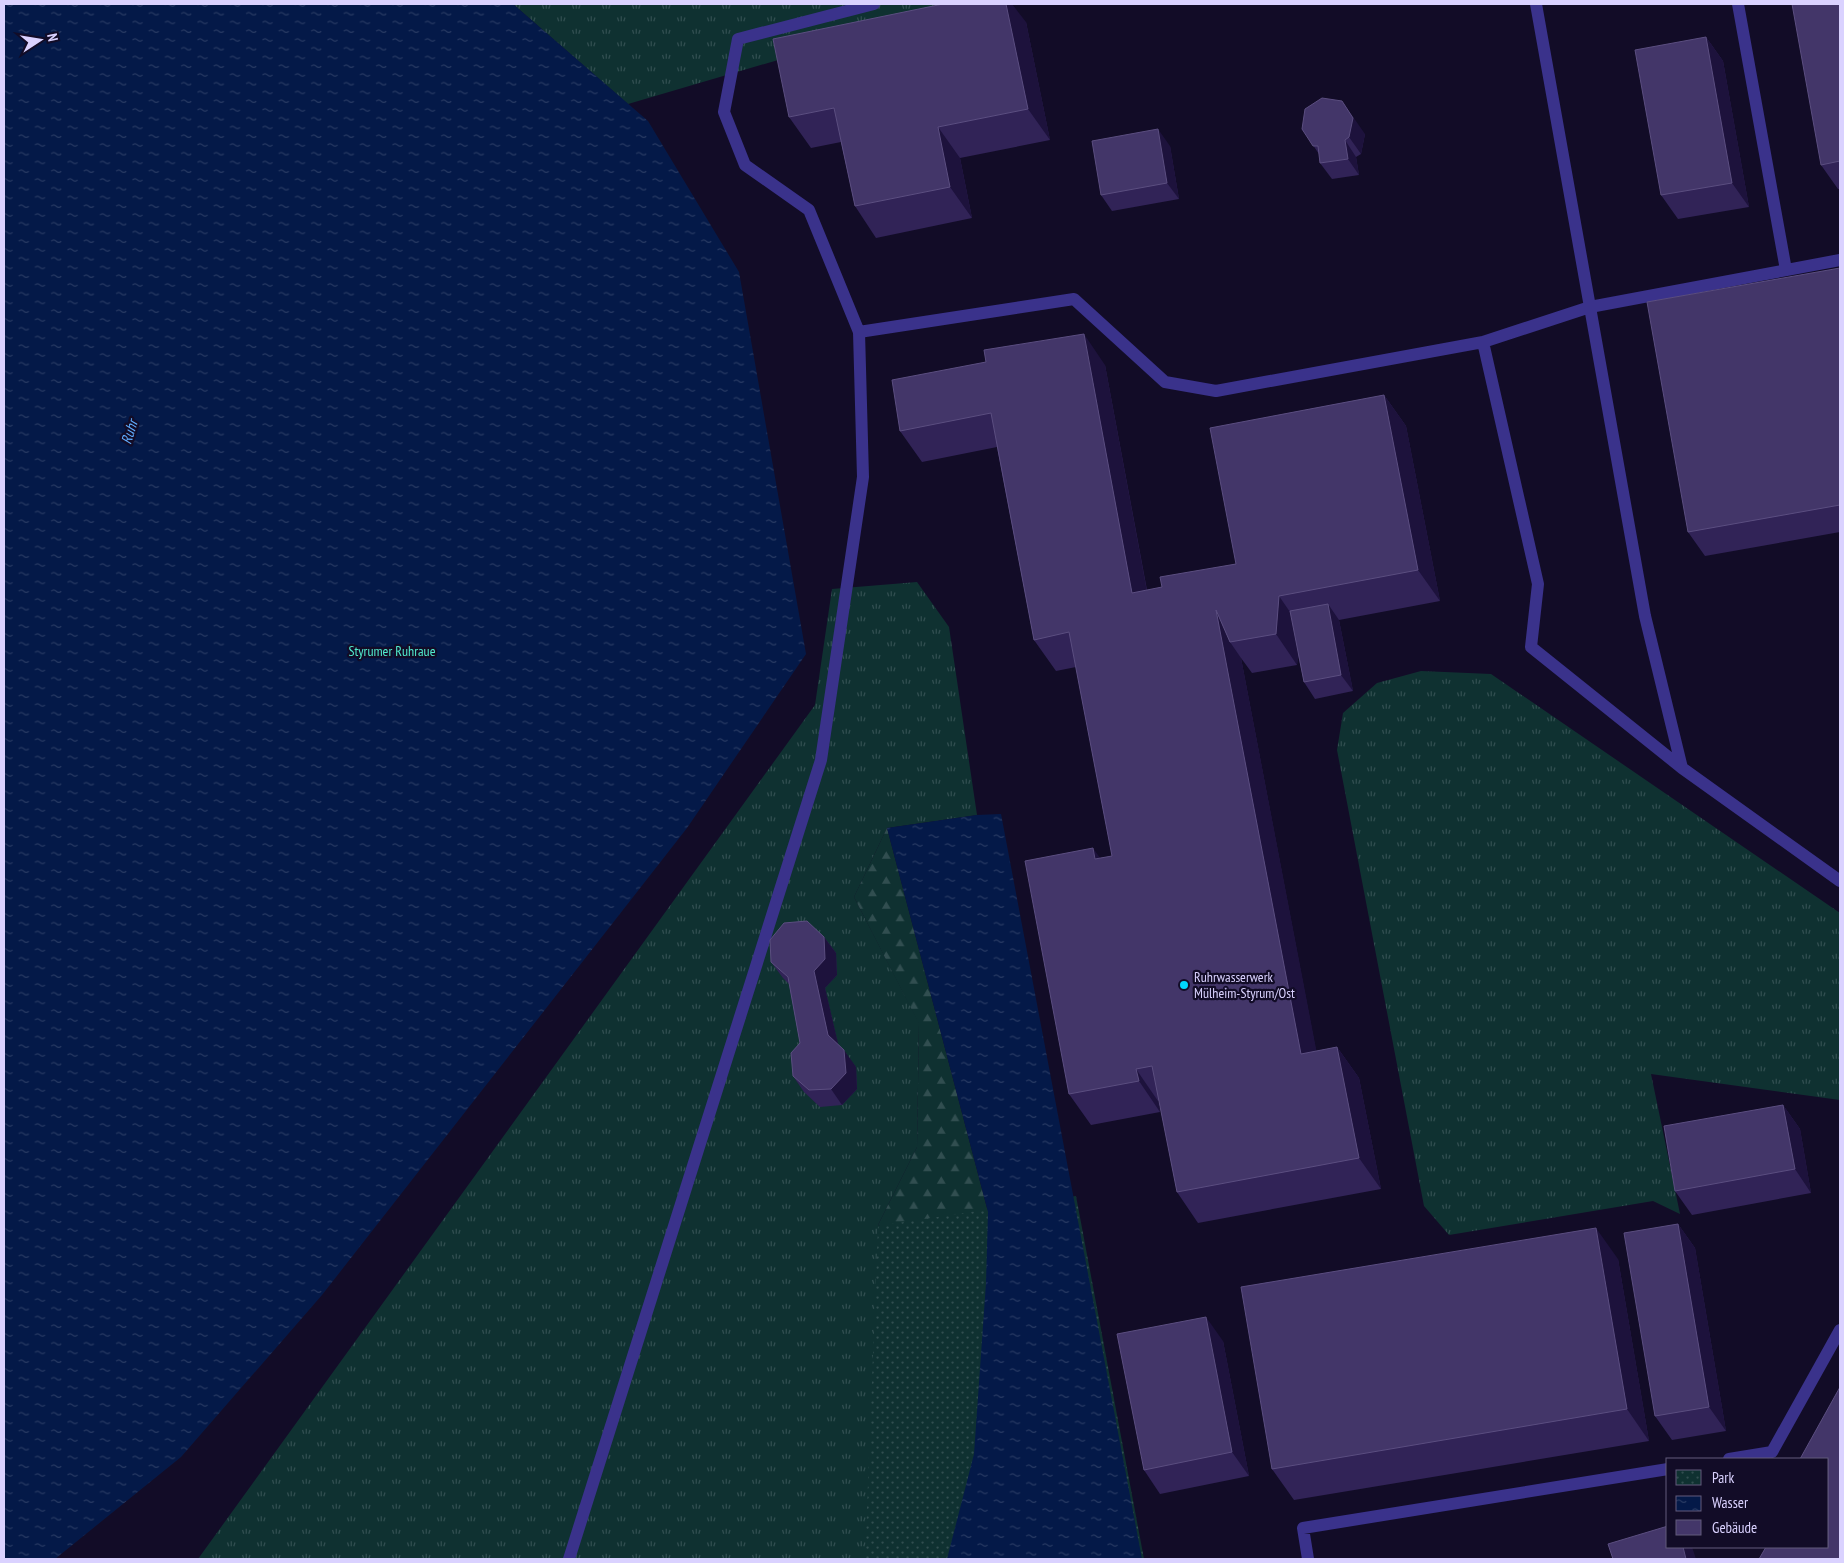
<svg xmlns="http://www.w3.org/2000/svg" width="1844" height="1563" font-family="'PT Sans Narrow',sans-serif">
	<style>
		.grass { fill: url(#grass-tufts) }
		.forest { fill: url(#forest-firs) }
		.park { fill: url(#park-dots) }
		.water { fill: url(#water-ripples) }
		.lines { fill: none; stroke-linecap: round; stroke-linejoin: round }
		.lane { stroke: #3a328b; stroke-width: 12 }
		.wall { fill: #312357 }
		.shaded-wall { fill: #1d123c }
		.building { fill: #433669; stroke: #5b4e80 }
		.poi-dot { fill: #00d6fd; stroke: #120c27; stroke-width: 2 }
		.labels { text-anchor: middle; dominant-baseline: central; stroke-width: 4.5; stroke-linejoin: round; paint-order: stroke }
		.park-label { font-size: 14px; fill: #51ecce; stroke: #120c27 }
		.poi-label { font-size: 14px; fill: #dad2ff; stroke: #120c27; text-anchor: start }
		.water-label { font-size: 15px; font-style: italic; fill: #60adff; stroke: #120c27 }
	</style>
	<defs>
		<pattern id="grass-tufts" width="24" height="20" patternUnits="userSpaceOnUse" patternTransform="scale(1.25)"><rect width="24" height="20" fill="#0f3131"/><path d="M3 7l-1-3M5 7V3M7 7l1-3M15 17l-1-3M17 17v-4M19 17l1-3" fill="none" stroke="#314e50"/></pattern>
		<pattern id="forest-firs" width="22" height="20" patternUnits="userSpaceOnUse" patternTransform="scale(1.25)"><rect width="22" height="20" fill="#0f3131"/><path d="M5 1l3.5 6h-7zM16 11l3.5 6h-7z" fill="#314e50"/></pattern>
		<pattern id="park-dots" width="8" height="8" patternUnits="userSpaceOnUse" patternTransform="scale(1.25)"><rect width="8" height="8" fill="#0f3131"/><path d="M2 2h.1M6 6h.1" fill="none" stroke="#314e50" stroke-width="1.8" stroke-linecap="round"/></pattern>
		<pattern id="water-ripples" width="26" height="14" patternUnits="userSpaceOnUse" patternTransform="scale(1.25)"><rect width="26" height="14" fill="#041948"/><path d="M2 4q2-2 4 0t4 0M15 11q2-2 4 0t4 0" fill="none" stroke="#283a63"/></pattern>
	</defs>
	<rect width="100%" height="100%" fill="#120c27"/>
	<!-- grass -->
	<path class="grass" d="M513 4H969L628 104Z
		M917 582 949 627 977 815 887 828 854 897 919 1023 917 1147 878 1225 986 1283 947 1559H198L815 705 832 589Z
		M1421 671 1491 674 1840 913V1100L1651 1074 1680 1214 1653 1201 1449 1235 1424 1206 1337 750 1343 713 1377 683Z"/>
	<!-- forest -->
	<path class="forest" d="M887 828 988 1212 986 1283 878 1225 917 1147 919 1024 854 897Z"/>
	<!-- park -->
	<path class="park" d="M1076 1196 1144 1559H865L878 1226Z"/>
	<!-- water -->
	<path class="water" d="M4 4H513L648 121 739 272 806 654 687 828 322 1295 181 1457 55 1559H4Z
		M1001 814 1142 1559H947L974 1454 986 1283 988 1212 887 828 977 815Z"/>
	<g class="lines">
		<!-- lane -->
		<path class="lane" d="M1536 4 1645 616 1682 768
			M1738 4 1786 270
			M859 332 1074 299 1165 382 1216 391 1483 342 1590 307 1840 260
			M1483 342 1538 584 1531 647 1682 768 1840 881
			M1729 1459 1772 1452 1840 1330
			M569 1559 821 760 863 477 859 332 809 210 745 165 724 112 738 39 874 4
			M1308 1559 1303 1528 1668 1469"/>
	</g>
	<!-- wall -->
	<path class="wall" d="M1840 4V189H1838L1821 165Z
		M1026 22 1050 140 960 158 972 218 876 238 855 206 841 142 811 148 789 117Z
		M1706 37 1723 61 1749 207 1678 219 1661 195Z
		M1302 129 1365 134 1361 154 1356 157 1359 175 1332 179 1320 163 1319 154Z
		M1170 146 1179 199 1112 211 1101 195Z
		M1840 268V532L1705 556 1688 532Z
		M1105 365 1147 590 1162 587 1236 564 1384 395 1406 426 1440 601 1339 620 1353 691 1315 699 1304 682 1298 655 1297 665 1252 673 1241 658 1316 1051 1337 1047 1359 1078 1381 1189 1198 1223 1177 1192 1159 1100 1158 1101 1160 1112 1091 1125 1069 1094 1100 858 1112 856 1076 667 1056 671 1034 640 997 447 922 462 900 431Z
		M824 937 836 953 837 975 825 988 838 1044 856 1067 857 1089 842 1105 820 1107 804 1092 793 1076 800 1043 789 984 783 978 771 962Z
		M1783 1105 1800 1129 1811 1193 1692 1215 1675 1191Z
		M1678 1224 1695 1248 1726 1431 1672 1440 1655 1416Z
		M1618 1259 1649 1441 1294 1500 1272 1469Z
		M1223 1341 1249 1476 1160 1494 1144 1470Z"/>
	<!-- shaded-wall -->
	<path class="shaded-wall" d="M1006 4H1012L1026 22 1050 140 1028 109Z
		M1706 37 1723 61 1749 207 1732 183Z
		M1342 101 1365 134 1361 154 1349 137Z
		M938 127 960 158 972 218 950 187Z
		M1158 129 1170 146 1179 199 1167 183Z
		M1345 140 1356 157 1359 175 1348 159Z
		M1084 334 1105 365 1153 624 1132 593Z
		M1384 395 1406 426 1440 601 1418 570Z
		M1279 596 1301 628 1297 665 1276 634Z
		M1328 604 1339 620 1353 691 1341 675Z
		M1216 610 1230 642 1241 658 1323 1085 1301 1054Z
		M1093 848 1115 879 1095 859Z
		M824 937 836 953 837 975 825 988 840 1052 828 1035 814 971Z
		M1337 1047 1359 1078 1381 1189 1359 1158Z
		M844 1050 856 1067 857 1089 842 1105 831 1089Z
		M1136 1069 1158 1101 1160 1112 1139 1081Z
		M1783 1105 1800 1129 1811 1193 1795 1169Z
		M1678 1224 1695 1248 1726 1431 1709 1407Z
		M1596 1228 1618 1259 1649 1441 1627 1409Z
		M1206 1317 1223 1341 1249 1476 1232 1452Z
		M1683 1547H1692L1696 1559H1686Z"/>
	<!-- building -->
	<path class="building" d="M943 4H1006L1028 109 938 127 950 187 855 206 834 108 789 117 773 39Z
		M1792 4H1840V161L1821 165Z
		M1706 37 1732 183 1661 195 1635 50Z
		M1322 98 1342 101 1353 118 1349 137 1345 140 1348 159 1320 163 1318 146H1313L1302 129 1305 109Z
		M1158 129 1167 183 1101 195 1092 141Z
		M1840 268V505L1688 532 1647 302Z
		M1084 334 1132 593 1162 587 1160 577 1236 564 1210 428 1384 395 1418 570 1279 596 1276 634 1230 642 1216 610 1301 1054 1337 1047 1359 1158 1177 1192 1152 1066 1136 1069 1139 1081 1069 1094 1025 861 1093 848 1095 859 1112 856 1069 632 1034 640 991 413 900 431 892 380 986 362 984 350Z
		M1328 604 1341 675 1304 682 1290 611Z
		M807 921 824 937 825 959 814 971 828 1035 844 1050 846 1073 831 1089 809 1090 793 1076 791 1053 800 1043 788 977 771 962 770 940 784 923Z
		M1783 1105 1795 1169 1675 1191 1664 1126Z
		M1678 1224 1709 1407 1655 1416 1624 1233Z
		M1596 1228 1627 1409 1272 1469 1241 1287Z
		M1206 1317 1232 1452 1144 1470 1117 1334Z
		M1840 1387V1559H1759L1766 1547H1828V1459H1800Z
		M1668 1526V1547H1683L1686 1559H1613L1608 1544Z"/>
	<!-- markers -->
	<circle class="poi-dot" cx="1184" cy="985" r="5"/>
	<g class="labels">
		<!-- park labels -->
		<g class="park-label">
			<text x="392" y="651">Styrumer Ruhraue</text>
		</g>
		<!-- poi labels -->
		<g class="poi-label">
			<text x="1194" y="977">Ruhrwasserwerk<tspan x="1194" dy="16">Mülheim-Styrum/Ost</tspan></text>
		</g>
		<!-- water labels -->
		<g class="water-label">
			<text transform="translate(129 432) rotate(-73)">Ruhr</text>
		</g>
	</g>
	<!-- border -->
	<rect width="1844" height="1563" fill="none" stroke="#dad2ff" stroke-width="10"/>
	<!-- legend -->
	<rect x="1666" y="1458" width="162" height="90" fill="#120c27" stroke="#625b7d"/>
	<rect x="1676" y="1470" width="25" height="15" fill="url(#park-dots)" stroke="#625b7d"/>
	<text x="1712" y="1483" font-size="15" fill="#dad2ff">Park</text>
	<rect x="1676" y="1496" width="25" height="15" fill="url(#water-ripples)" stroke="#625b7d"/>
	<text x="1712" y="1508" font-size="15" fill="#dad2ff">Wasser</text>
	<rect x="1676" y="1520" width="25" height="15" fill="#433669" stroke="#625b7d"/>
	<text x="1712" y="1533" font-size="15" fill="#dad2ff">Gebäude</text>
	<!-- north arrow -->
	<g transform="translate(40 40) rotate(78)" stroke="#120c27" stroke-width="4" paint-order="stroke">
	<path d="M0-4L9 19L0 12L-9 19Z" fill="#dad2ff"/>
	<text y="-8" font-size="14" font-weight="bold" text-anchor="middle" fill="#dad2ff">N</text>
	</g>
</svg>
